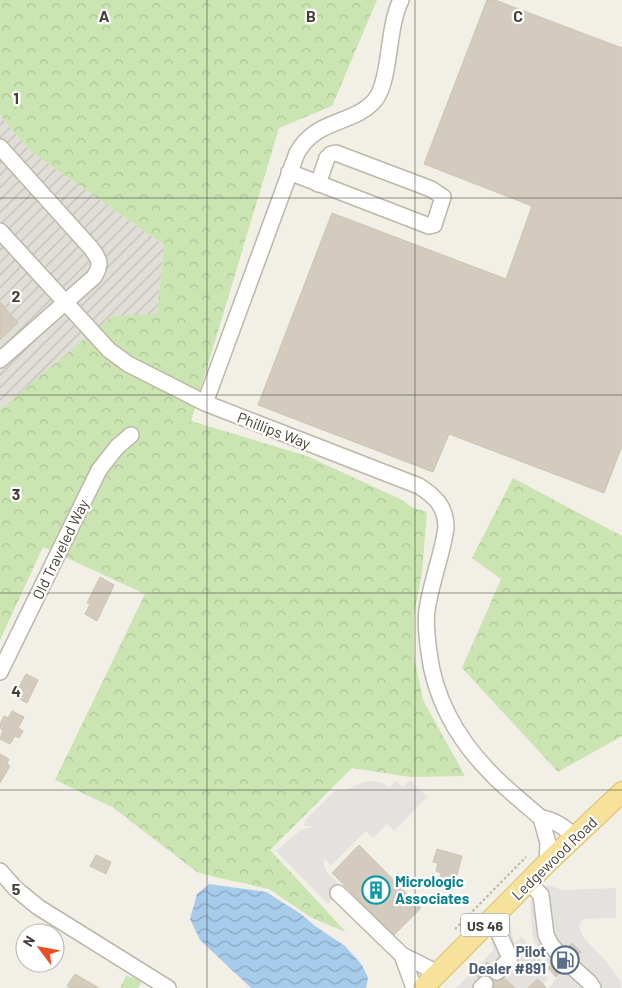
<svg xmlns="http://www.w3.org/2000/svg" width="622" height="988" font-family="Barlow,sans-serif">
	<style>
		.industrial { fill: url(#industrial-furrows) }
		.forest { fill: url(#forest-crowns) }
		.parking { fill: #e3e2de }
		.water { fill: url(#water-waves) }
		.building { fill: #d3cbbd; stroke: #cdc4b1 }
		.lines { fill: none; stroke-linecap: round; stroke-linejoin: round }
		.minor-casing { stroke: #bdb7aa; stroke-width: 18 }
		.major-casing { stroke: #dbc06c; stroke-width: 22 }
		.path { stroke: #beb49c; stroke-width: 2; stroke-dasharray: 2.5 2.5; stroke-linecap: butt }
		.minor { stroke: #fff; stroke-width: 15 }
		.major { stroke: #f7e29b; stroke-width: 20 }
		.grid { fill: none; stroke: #444036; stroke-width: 1; stroke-opacity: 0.55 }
		.labels { text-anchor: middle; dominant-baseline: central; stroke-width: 4.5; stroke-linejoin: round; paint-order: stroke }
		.shield { fill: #fff; stroke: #7c7972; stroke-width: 1 }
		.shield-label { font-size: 14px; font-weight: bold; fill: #444036 }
		.street-label { font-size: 15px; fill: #444036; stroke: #fff }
		.culture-label { font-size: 15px; font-weight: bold; fill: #0d838f; stroke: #fff; text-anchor: start }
		.service-label { font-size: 15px; font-weight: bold; fill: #4e5e75; stroke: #fff; text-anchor: end }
		.grid-label { font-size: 16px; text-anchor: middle; font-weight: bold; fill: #444036; stroke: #fff; stroke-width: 4.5; stroke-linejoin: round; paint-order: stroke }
	</style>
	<defs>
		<pattern id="industrial-furrows" width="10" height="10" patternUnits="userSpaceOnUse" patternTransform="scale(1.25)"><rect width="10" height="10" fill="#e1ded8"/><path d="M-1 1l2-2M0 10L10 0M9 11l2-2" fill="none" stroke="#c2c0ba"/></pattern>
		<pattern id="forest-crowns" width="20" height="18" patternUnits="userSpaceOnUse" patternTransform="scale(1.25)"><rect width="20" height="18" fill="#cae4b2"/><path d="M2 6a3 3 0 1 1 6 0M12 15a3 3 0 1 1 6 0" fill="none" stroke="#afc59a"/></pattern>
		<pattern id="water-waves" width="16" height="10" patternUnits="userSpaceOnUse" patternTransform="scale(1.25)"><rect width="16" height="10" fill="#a7cbeb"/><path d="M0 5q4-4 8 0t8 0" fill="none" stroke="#8aa6bf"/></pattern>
	</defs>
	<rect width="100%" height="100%" fill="#f2efe7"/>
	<!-- industrial -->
	<path class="industrial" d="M0 115 29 150 164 245 157 315 112 316 0 409Z"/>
	<!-- forest -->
	<path class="forest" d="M0 0H377L332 106 279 128 191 421 307 456 400 499 413 508 427 512 422 572 414 615V657L423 700 465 776 410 777 352 768 270 850 346 932 312 918 269 889 215 877 197 872 112 807 55 780 145 594 43 547 0 640V409L112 316 157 314 164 245 29 150 0 115Z
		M513 478 622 536V736L558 772 462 668 501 579 472 558Z
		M126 976 142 980 138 988H120Z"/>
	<!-- parking -->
	<path class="parking" d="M410 780 427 797 394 831 387 824 373 838 366 831 331 866 326 860 323 861 326 871 343 888 328 904 276 851 301 830 312 827 311 826H304L305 820 336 790H346L364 782 374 781 383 783 390 788 396 781 403 787Z
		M548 885 562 890 616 888V918L583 919 579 926 583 937 604 959 622 983 620 988H548L560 975 546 962 533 939 530 902Z
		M510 922 514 943 522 937 546 966 541 971 548 979 543 984 547 988H456L494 950 491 942Z"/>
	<!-- water -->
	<path class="water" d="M209 884 266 892 301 914 315 926 345 946 362 965 368 978 366 988H251L200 940 190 919 197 894Z"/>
	<!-- building -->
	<path class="building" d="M487 0H495L622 48V446L604 493 449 434 433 472 258 405 332 213 506 279 532 206 424 164Z
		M0 302 18 323 0 340Z
		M100 577 114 585 97 621 85 614 90 604 87 603Z
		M26 674 38 680 27 703 14 696Z
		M12 711 24 717 18 728 23 731 19 738 15 736 10 744 0 739 3 730 0 728V724L4 716 8 718Z
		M0 754 9 759 7 764 10 766 0 783Z
		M359 845 421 908 394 935 332 873Z
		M437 849 462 856 453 890 438 886 441 873 436 871 438 863 433 862Z
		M96 855 111 862 106 874 90 866Z
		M572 943 581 952 556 977 548 968Z
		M487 962 497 972 515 988H490L475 974Z
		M75 974 99 988H70L67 986Z
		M537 979 543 984 546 988H528Z"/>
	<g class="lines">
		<!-- minor casing -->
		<g class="minor-casing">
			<path id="minor" d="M401 0C387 27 391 80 375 100 354 125 316 118 297 153L205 403 419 486C436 497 446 507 446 528 442 556 431 582 427 610 425 623 427 638 429 652 434 696 456 737 487 769 503 787 523 802 541 818 555 820 564 827 575 837
				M0 147 91 248C100 260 102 264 94 277L0 360
				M289 172 429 226 434 225 443 197 431 189 336 153 331 154 327 158 318 184
				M0 231 109 350 128 364 205 403
				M0 672 99 470 117 447 131 435
				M541 818 548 843 547 863
				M0 871 15 888 38 907 168 988
				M529 882 541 895 546 935 551 945 560 955
				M338 893 402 955
				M492 918 510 958 497 972
				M569 964 589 982 593 988
				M414 988 402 955 438 973
				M481 988 485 984"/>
		</g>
		<!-- major casing -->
		<g class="major-casing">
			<path id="major" d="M423 988 547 863 622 792"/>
		</g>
		<!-- path -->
		<path class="path" d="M455 929 526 857"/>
		<!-- minor -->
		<use href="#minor" class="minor"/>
		<!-- major -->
		<use href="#major" class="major"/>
	</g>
	<!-- grid -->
	<path class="grid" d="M207 0V988M415 0V988M0 198H622M0 395H622M0 593H622M0 790H622"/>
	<!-- icons -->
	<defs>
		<g id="building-ring" transform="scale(1.4375)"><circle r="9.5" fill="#fff" stroke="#0f9aa8" stroke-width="1.5"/><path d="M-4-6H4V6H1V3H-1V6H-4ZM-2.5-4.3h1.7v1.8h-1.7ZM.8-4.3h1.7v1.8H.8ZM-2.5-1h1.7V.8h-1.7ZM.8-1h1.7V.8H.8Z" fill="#0f9aa8"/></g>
		<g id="fuel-ring" transform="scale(1.4375)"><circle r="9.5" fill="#fff" stroke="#5c6f8a" stroke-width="1.5"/><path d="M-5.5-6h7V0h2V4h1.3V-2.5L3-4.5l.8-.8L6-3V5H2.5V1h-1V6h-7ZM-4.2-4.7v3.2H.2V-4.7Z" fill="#5c6f8a"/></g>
	</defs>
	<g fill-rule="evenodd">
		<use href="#building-ring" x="376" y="890"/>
		<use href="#fuel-ring" x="565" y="960"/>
	</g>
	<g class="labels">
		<!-- shield labels -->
		<rect class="shield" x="461" y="913.5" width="48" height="23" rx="4"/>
		<g class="shield-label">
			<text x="485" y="925">US 46</text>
		</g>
		<!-- street labels -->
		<g class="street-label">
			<text transform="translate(274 430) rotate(21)">Phillips Way</text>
			<text transform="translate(60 549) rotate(-64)">Old Traveled Way</text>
			<text transform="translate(554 858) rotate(-44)">Ledgewood Road</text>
		</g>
		<!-- culture labels -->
		<g class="culture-label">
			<text x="395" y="881">Micrologic<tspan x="395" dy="17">Associates</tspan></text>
		</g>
		<!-- service labels -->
		<g class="service-label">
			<text x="546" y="951">Pilot<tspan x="546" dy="17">Dealer #891</tspan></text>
		</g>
	</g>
	<g class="grid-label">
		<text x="104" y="22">A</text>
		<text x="311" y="22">B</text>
		<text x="518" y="22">C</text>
		<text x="16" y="104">1</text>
		<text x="16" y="302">2</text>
		<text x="16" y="500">3</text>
		<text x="16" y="697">4</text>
		<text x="16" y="895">5</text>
	</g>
	<!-- north arrow -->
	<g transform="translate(40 948) rotate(302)"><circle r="24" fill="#ffffff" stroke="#b4b3af"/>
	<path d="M0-4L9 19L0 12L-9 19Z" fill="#eb4e25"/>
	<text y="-8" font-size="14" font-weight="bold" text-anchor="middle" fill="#444036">N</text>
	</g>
</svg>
